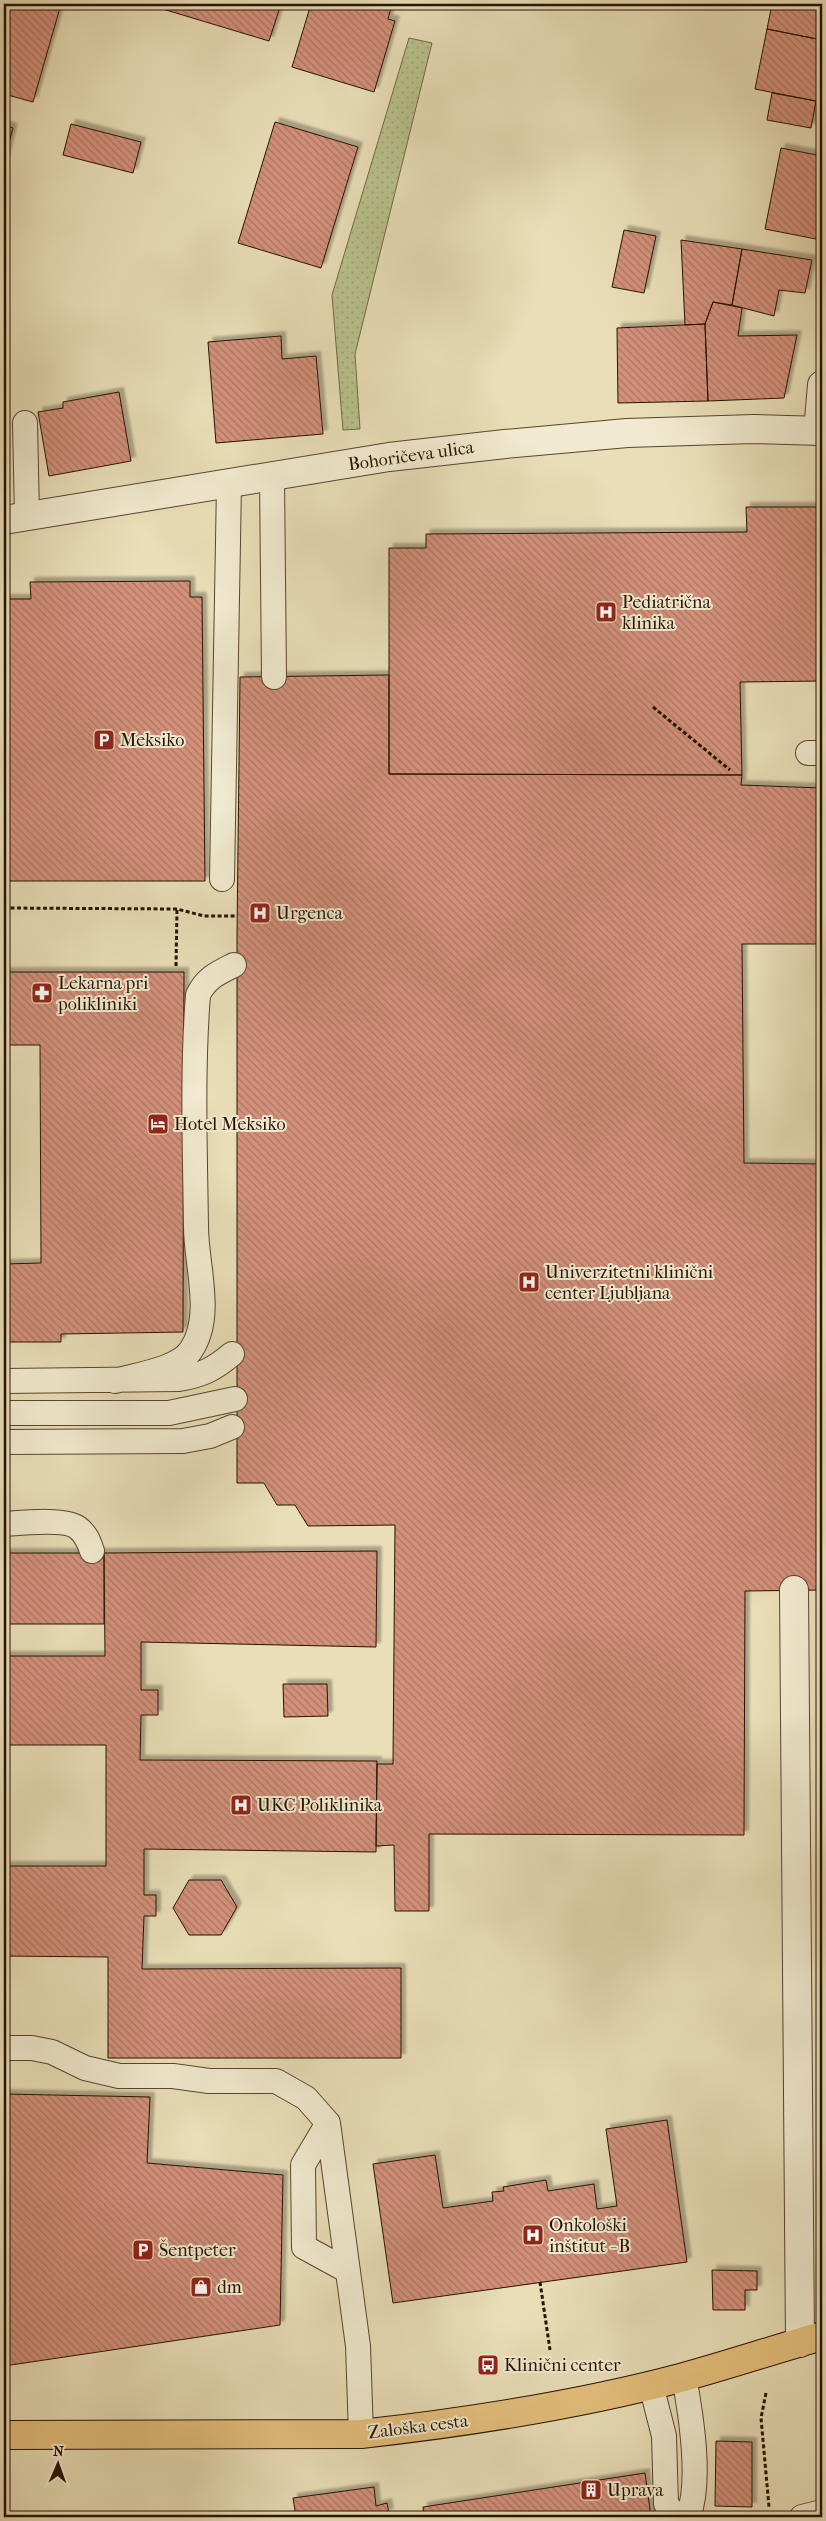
<svg xmlns="http://www.w3.org/2000/svg" width="826" height="2521" font-family="'IM FELL French Canon',serif">
	<style>
		.green { fill: url(#green-dots); stroke: #706a46 }
		.building { fill: url(#building-back-hatch); stroke: #271200; filter: url(#shadow) }
		.lines { fill: none; stroke-linecap: round; stroke-linejoin: round }
		.service-casing { stroke: #58452e; stroke-width: 26 }
		.pedestrian-casing { stroke: #58452e; stroke-width: 30 }
		.minor-casing { stroke: #58452e; stroke-width: 30 }
		.tertiary-casing { stroke: #58452e; stroke-width: 30 }
		.primary-casing { stroke: #271200; stroke-width: 30 }
		.path { stroke: #271200; stroke-width: 3; stroke-dasharray: 4 2.5; stroke-linecap: butt }
		.service { stroke: #f1ead0; stroke-width: 24 }
		.pedestrian { stroke: #f1ead0; stroke-width: 28 }
		.minor { stroke: #f1ead0; stroke-width: 28 }
		.tertiary { stroke: #f1ead0; stroke-width: 28 }
		.primary { stroke: #e4bf7c; stroke-width: 28 }
		.labels { text-anchor: middle; dominant-baseline: central; stroke-width: 4; stroke-linejoin: round; paint-order: stroke }
		.street-label { font-size: 18px; fill: #271200; stroke: #f1ead0 }
		.poi-label { font-size: 18px; fill: #271200; stroke: #f1ead0; text-anchor: start }
	</style>
	<defs>
		<pattern id="green-dots" width="8" height="8" patternUnits="userSpaceOnUse" patternTransform="scale(1.25)"><rect width="8" height="8" fill="#b8c18d"/><path d="M2 2h.1M6 6h.1" fill="none" stroke="#9ea578" stroke-width="1.8" stroke-linecap="round"/></pattern>
		<pattern id="building-back-hatch" width="6" height="6" patternUnits="userSpaceOnUse" patternTransform="scale(1.25)"><rect width="6" height="6" fill="#d3917b"/><path d="M-1 5l2 2M0 0l6 6M5-1l2 2" fill="none" stroke="#ab7562"/></pattern>
		<filter id="shadow"><feDropShadow dx="4.5" dy="-4.5" stdDeviation="1" flood-color="#0004"/></filter>
	</defs>
	<rect width="100%" height="100%" fill="#e9deb7"/>
	<filter id="stains"><feTurbulence type="fractalNoise" baseFrequency=".004" numOctaves="4"/><feColorMatrix values="0 0 0 0 .2 0 0 0 0 .09 0 0 0 0 .02 0 0 0 .5 -.17"/></filter>
	<radialGradient id="worn" r=".72"><stop offset=".6" stop-color="#630" stop-opacity="0"/><stop offset="1" stop-color="#630" stop-opacity=".3"/></radialGradient>
	<!-- green -->
	<path class="green" d="M409 38 432 43 355 354 360 429 343 430 332 295Z"/>
	<!-- building -->
	<path class="building" d="M4 4H61L33 102 4 94Z
		M146 4H281L269 41Z
		M311 4H392L388 19 395 21 374 92 292 67Z
		M772 4H822V40L767 29Z
		M767 29 822 40 821 102 755 89Z
		M772 93 816 101 811 128 767 120Z
		M275 122 358 147 321 268 238 243Z
		M71 124 141 142 133 173 63 155Z
		M4 125 13 128 4 162Z
		M781 148 822 156V207L816 239 765 229Z
		M624 230 656 236 644 293 612 287Z
		M681 240 742 249 732 305 713 302 705 324 685 325Z
		M742 249 812 260 805 293 779 290 774 316 732 305Z
		M713 302 742 308 738 336 797 335 784 398 708 401 705 324Z
		M705 324 708 401 618 403 617 328Z
		M281 336 282 359 316 356 323 434 216 443 208 342Z
		M119 392 131 461 49 476 38 412 63 408V402Z
		M746 507H822V681L740 682 742 775 389 774V548H426V534L747 532Z
		M190 581V597H202L205 881H4V599H31L30 582Z
		M389 675V774L742 775 741 785 822 788V944H742L744 1163 822 1164V1590L745 1591 744 1835 429 1834V1911H395L394 1845 376 1846 377 1764H393L395 1525 308 1526 295 1505H277L264 1483H237V935L240 677Z
		M4 972H184L183 1332 61 1334V1342H4V1264L41 1263 40 1045H4Z
		M377 1551 376 1647 141 1642V1690H158V1715H141L140 1760 377 1761 376 1852 144 1849V1895H156V1916H144L142 1969 401 1968V2058H108V1957L4 1956V1866H106V1745H4V1656H105L104 1553Z
		M4 1553H104V1624H4Z
		M283 1684H327L328 1716 284 1717Z
		M189 1880H221L237 1907 221 1935H189L173 1908Z
		M4 2094 150 2097 147 2163 283 2175 280 2325 4 2366Z
		M667 2120 687 2262 393 2303 373 2164 435 2155 443 2208 493 2201 492 2192 504 2191 503 2187 546 2180 548 2191 594 2184 597 2209 617 2206 606 2129Z
		M712 2270 757 2271V2290H745V2310H713Z
		M716 2441 752 2442V2507L715 2506Z
		M645 2473 651 2517H424L423 2507Z
		M374 2487 376 2506 387 2503 389 2513 366 2517H296L293 2498Z"/>
	<g class="lines">
		<!-- service casing -->
		<g class="service-casing">
			<path id="service" d="M25 423 27 516
				M272 478 274 677
				M808 753H822
				M222 879 229 485
				M4 1381 179 1379C203 1375 214 1369 232 1354
				M115 1381C136 1375 179 1369 191 1350 214 1316 196 1265 196 1227 195 1150 192 1071 198 995 206 978 218 973 234 965
				M4 1413H169L235 1399
				M4 1442 183 1441 210 1436 232 1427
				M4 1524C20 1523 66 1518 78 1528 86 1534 89 1542 92 1551
				M4 2048H32L52 2052 85 2068 119 2076H173L209 2081H276L306 2098 328 2123 358 2346 361 2434
				M328 2123 303 2165 304 2247 348 2271
				M684 2377C691 2415 702 2481 688 2517
				M651 2385 664 2436 666 2504 677 2517
				M802 2517 822 2512"/>
		</g>
		<!-- pedestrian casing -->
		<g class="pedestrian-casing">
			<path id="pedestrian" d="M794 1590 800 2343"/>
		</g>
		<!-- minor casing -->
		<g class="minor-casing">
			<path id="minor" d="M818 431 822 385"/>
		</g>
		<!-- tertiary casing -->
		<g class="tertiary-casing">
			<path id="tertiary" d="M4 520 389 457 505 444 627 433 754 429 822 431"/>
		</g>
		<!-- primary casing -->
		<g class="primary-casing">
			<path id="primary" d="M4 2435 361 2434C469 2422 579 2405 684 2377 731 2364 776 2349 822 2336"/>
		</g>
		<!-- path -->
		<path class="path" d="M653 707 730 770
			M4 908 177 909 204 916H237
			M176 966 177 909
			M540 2282 550 2350
			M766 2393 761 2418 769 2507"/>
		<!-- service -->
		<use href="#service" class="service"/>
		<!-- pedestrian -->
		<use href="#pedestrian" class="pedestrian"/>
		<!-- minor -->
		<use href="#minor" class="minor"/>
		<!-- tertiary -->
		<use href="#tertiary" class="tertiary"/>
		<!-- primary -->
		<use href="#primary" class="primary"/>
	</g>
	<!-- icons -->
	<defs>
		<g id="hospital-square" transform="scale(1.125)"><rect x="-9" y="-9" width="18" height="18" rx="4" fill="#8f2418" stroke="#f1ead0"/><path d="M-5-5h3v3.5h4V-5h3V5h-3V1.5h-4V5h-3Z" fill="#fff"/></g>
		<g id="parking-square" transform="scale(1.125)"><rect x="-9" y="-9" width="18" height="18" rx="4" fill="#8f2418" stroke="#f1ead0"/><path d="M-3.5-5.5H1a3.5 3.5 0 0 1 0 7H-1V5.5H-3.5ZM-1-3.4V-.6H.8a1.4 1.4 0 0 0 0-2.8Z" fill="#fff"/></g>
		<g id="pharmacy-square" transform="scale(1.125)"><rect x="-9" y="-9" width="18" height="18" rx="4" fill="#8f2418" stroke="#f1ead0"/><path d="M-2-6h4v4h4v4h-4v4h-4v-4h-4v-4h4Z" fill="#fff"/></g>
		<g id="hotel-square" transform="scale(1.125)"><rect x="-9" y="-9" width="18" height="18" rx="4" fill="#8f2418" stroke="#f1ead0"/><path d="M-6-4.5h1.5V1H6V5H4.5V3h-9V5H-6ZM-4 0a1.8 1.8 0 1 1 3.6 0ZM.5 0V-2.5h3Q6-2.5 6 0Z" fill="#fff"/></g>
		<g id="shop-square" transform="scale(1.125)"><rect x="-9" y="-9" width="18" height="18" rx="4" fill="#8f2418" stroke="#f1ead0"/><path d="M-5-2.5h2.3a2.7 3.5 0 0 1 5.4 0H5L5.5 6h-11ZM-1.5-2.5h3a1.5 2.3 0 0 0-3 0Z" fill="#fff"/></g>
		<g id="bus-square" transform="scale(1.125)"><rect x="-9" y="-9" width="18" height="18" rx="4" fill="#8f2418" stroke="#f1ead0"/><path d="M-5-6H5V4H4V6H2V4H-2V6H-4V4H-5ZM-3.5-4V0h7V-4ZM-3.5 1.2v1.5H-2V1.2ZM2 1.2v1.5H3.5V1.2Z" fill="#fff"/></g>
		<g id="building-square" transform="scale(1.125)"><rect x="-9" y="-9" width="18" height="18" rx="4" fill="#8f2418" stroke="#f1ead0"/><path d="M-4-6H4V6H1V3H-1V6H-4ZM-2.5-4.3h1.7v1.8h-1.7ZM.8-4.3h1.7v1.8H.8ZM-2.5-1h1.7V.8h-1.7ZM.8-1h1.7V.8H.8Z" fill="#fff"/></g>
	</defs>
	<g fill-rule="evenodd">
		<use href="#hospital-square" x="606" y="612"/>
		<use href="#parking-square" x="104" y="740"/>
		<use href="#hospital-square" x="260" y="913"/>
		<use href="#pharmacy-square" x="42" y="993"/>
		<use href="#hotel-square" x="158" y="1124"/>
		<use href="#hospital-square" x="529" y="1282"/>
		<use href="#hospital-square" x="241" y="1805"/>
		<use href="#hospital-square" x="533" y="2235"/>
		<use href="#parking-square" x="143" y="2250"/>
		<use href="#shop-square" x="201" y="2287"/>
		<use href="#bus-square" x="488" y="2365"/>
		<use href="#building-square" x="591" y="2490"/>
	</g>
	<g class="labels">
		<!-- street labels -->
		<g class="street-label">
			<text transform="translate(411 456) rotate(-8)">Bohoričeva ulica</text>
			<text transform="translate(418 2427) rotate(-7)">Zaloška cesta</text>
		</g>
		<!-- poi labels -->
		<g class="poi-label">
			<text x="622" y="602">Pediatrična<tspan x="622" dy="21">klinika</tspan></text>
			<text x="120" y="740">Meksiko</text>
			<text x="276" y="913">Urgenca</text>
			<text x="58" y="983">Lekarna pri<tspan x="58" dy="21">polikliniki</tspan></text>
			<text x="174" y="1124">Hotel Meksiko</text>
			<text x="545" y="1272">Univerzitetni klinični<tspan x="545" dy="21">center Ljubljana</tspan></text>
			<text x="257" y="1805">UKC Poliklinika</text>
			<text x="549" y="2225">Onkološki<tspan x="549" dy="21">inštitut - B</tspan></text>
			<text x="159" y="2250">Šentpeter</text>
			<text x="217" y="2287">dm</text>
			<text x="504" y="2365">Klinični center</text>
			<text x="607" y="2490">Uprava</text>
		</g>
	</g>
	<!-- margin -->
	<rect width="826" height="2521" fill="none" stroke="#e9deb7" stroke-width="20"/>
	<rect x="5" y="5" width="816" height="2511" fill="none" stroke="#271200" stroke-width="2.5"/>
	<rect x="10" y="10" width="806" height="2501" fill="none" stroke="#271200"/>
	<!-- north arrow -->
	<g transform="translate(58 2464) rotate(2)" stroke="#f1ead0" stroke-width="4" paint-order="stroke">
	<path d="M0-4L9 19L0 12L-9 19Z" fill="#271200"/>
	<text y="-8" font-size="14" font-weight="bold" text-anchor="middle" fill="#271200">N</text>
	</g>
	<rect width="100%" height="100%" filter="url(#stains)"/>
	<rect width="100%" height="100%" fill="url(#worn)"/>
</svg>
